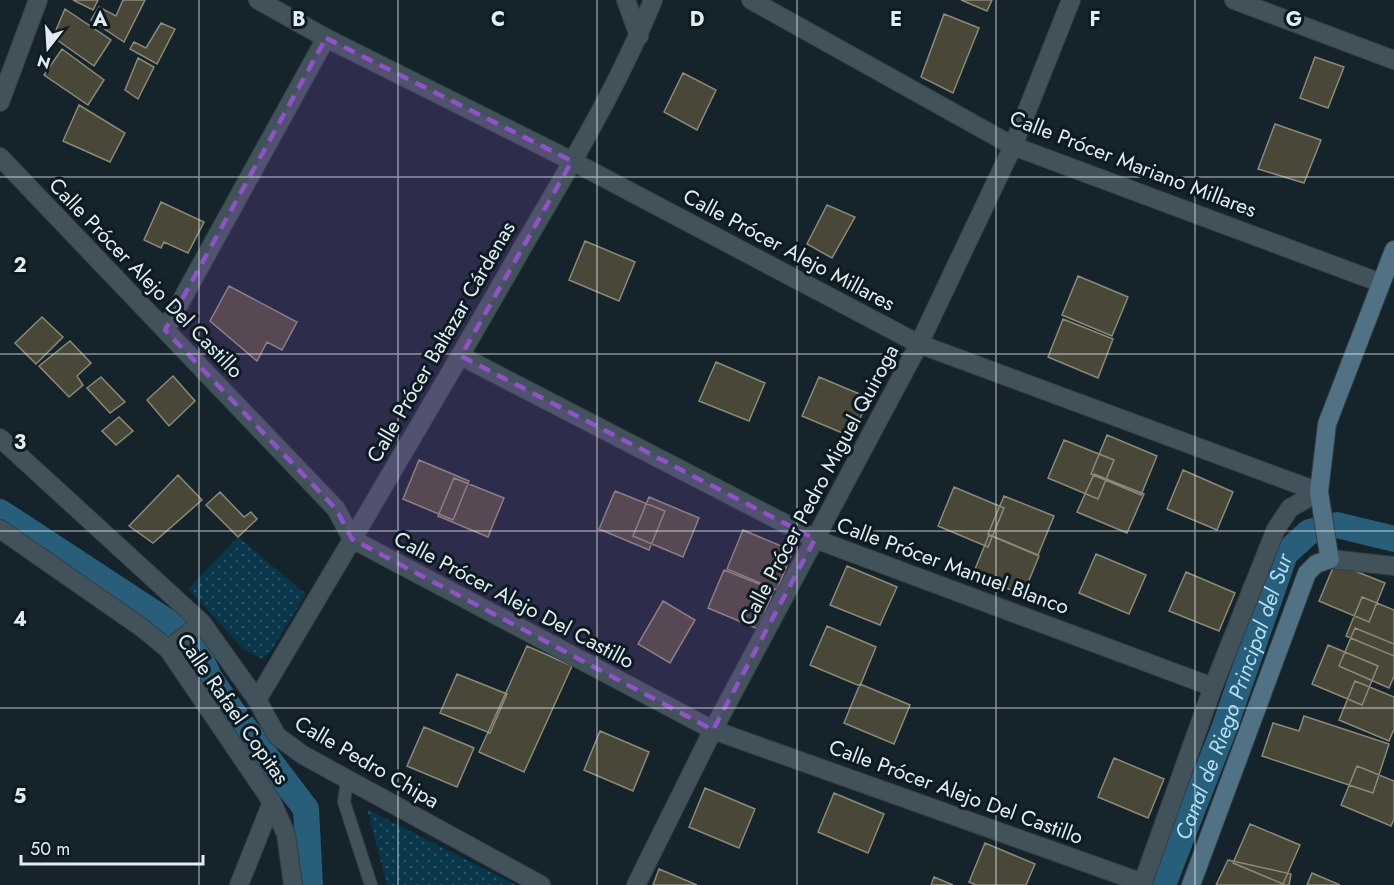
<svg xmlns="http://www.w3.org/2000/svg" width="1394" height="885" font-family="Jost,sans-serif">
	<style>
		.grass { fill: url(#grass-dots) }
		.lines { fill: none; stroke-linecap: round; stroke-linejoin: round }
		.canal { stroke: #285e79; stroke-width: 26 }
		.building { fill: #494738; stroke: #8b8978; stroke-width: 1.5 }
		.lane-casing { stroke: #343d44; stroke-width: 14 }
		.street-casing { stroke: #343d44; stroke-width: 20 }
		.secondary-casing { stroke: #343d44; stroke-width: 20 }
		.lane { stroke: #42525b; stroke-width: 12 }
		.street { stroke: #42525b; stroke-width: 18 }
		.secondary { stroke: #507284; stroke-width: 18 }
		.marked { fill: #9052c9; fill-opacity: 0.2; stroke: #9052c9; stroke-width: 4.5; stroke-dasharray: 12 8; stroke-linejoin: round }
		.grid { fill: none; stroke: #e3ecf1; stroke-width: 1.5; stroke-opacity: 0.55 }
		.labels { text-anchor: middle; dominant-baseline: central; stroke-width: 6; stroke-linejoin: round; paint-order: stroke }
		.street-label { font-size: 21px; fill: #e3ecf1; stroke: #0c1a21 }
		.water-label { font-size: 22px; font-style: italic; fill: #b0def8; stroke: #0c1a21 }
		.grid-label { font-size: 20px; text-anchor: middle; font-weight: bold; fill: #e3ecf1; stroke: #0c1a21; stroke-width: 6; stroke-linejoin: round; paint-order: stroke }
	</style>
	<defs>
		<pattern id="grass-dots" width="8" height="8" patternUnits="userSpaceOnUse" patternTransform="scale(1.5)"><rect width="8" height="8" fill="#09364a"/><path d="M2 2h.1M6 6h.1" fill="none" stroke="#2d5365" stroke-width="1.8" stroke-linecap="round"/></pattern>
	</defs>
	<rect width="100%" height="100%" fill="#15232b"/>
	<!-- grass -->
	<path class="grass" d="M238 537 306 594 271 651 262 659 244 650 188 589Z
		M367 809 516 885H387Z"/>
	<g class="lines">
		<!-- canal -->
		<g class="canal">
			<path d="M0 512 171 624 195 645 209 677 234 714 306 809 310 885"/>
			<path id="s1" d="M1163 885 1225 726 1285 554 1309 532 1337 525 1394 539"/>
		</g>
	</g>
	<!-- building -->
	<path class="building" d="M73 0H98L93 10Z
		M123 0H145L124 42 91 20 99 7 116 16Z
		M961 0H992L987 11Z
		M65 9 111 40 94 66 53 37Z
		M944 14 979 28 953 93 921 77Z
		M161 23 175 29 157 64 130 49 134 42 146 48Z
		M62 49 104 80 88 105 44 75Z
		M1315 57 1344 67 1328 108 1300 98Z
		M138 58 154 67 138 99 125 90Z
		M683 73 716 90 697 130 664 112Z
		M79 105 125 133 110 162 63 141Z
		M1275 124 1321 140 1304 183 1258 169Z
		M161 202 204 222 188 253 164 242 161 248 144 240Z
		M827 205 855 217 832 258 807 244Z
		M585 241 635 262 619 301 569 280Z
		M1078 276 1128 297 1112 336 1062 315Z
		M229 286 297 322 282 350 267 342 257 361 210 321Z
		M42 317 63 337 36 364 15 343Z
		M1063 319 1113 339 1098 378 1048 357Z
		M70 341 91 363 77 376 83 385 69 397 39 366Z
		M716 362 765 383 749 421 699 401Z
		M173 376 195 401 169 426 147 400Z
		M101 377 125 402 110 413 87 388Z
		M819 377 869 398 852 437 802 416Z
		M119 417 133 431 116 445 102 431Z
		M1107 435 1157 456 1141 495 1091 474Z
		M1064 440 1114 460 1098 499 1048 478Z
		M419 460 469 481 453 520 403 499Z
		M1183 470 1233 492 1217 530 1167 509Z
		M1094 474 1144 494 1127 533 1077 512Z
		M178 475 202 500 153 543 129 526Z
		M454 478 504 498 488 537 438 516Z
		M954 487 1004 508 988 547 938 526Z
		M615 491 665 511 649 550 599 529Z
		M220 492 244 517 251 512 257 519 238 537 206 505Z
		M1004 496 1054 516 1038 555 988 534Z
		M649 497 699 518 683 557 633 536Z
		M743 530 793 551 777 590 727 569Z
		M989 535 1039 556 1023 595 973 574Z
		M1096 554 1146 575 1129 614 1079 593Z
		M1335 563 1385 583 1369 622 1319 601Z
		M847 566 897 587 880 625 830 605Z
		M724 570 774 590 758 629 708 608Z
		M1186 572 1235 593 1219 631 1169 611Z
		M1362 597 1394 610V656L1346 636Z
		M663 601 695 620 670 663 638 644Z
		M827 626 876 647 860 686 810 665Z
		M1355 628 1394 644V676L1389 688 1339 666Z
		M1328 645 1378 666 1362 705 1312 684Z
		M527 646 572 666 524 772 479 752Z
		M457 674 507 694 490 733 440 713Z
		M1355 681 1394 697V729L1389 741 1339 720Z
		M860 684 910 705 894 744 844 723Z
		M1304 716 1389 744 1373 793 1262 756 1273 723 1299 731Z
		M424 727 474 748 457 787 407 766Z
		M600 731 649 752 633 791 584 770Z
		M1114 758 1164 779 1148 818 1098 797Z
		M1357 766 1394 781V819L1391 826 1341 805Z
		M705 788 755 809 739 848 689 827Z
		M834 793 884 814 868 853 818 832Z
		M1250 824 1300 845 1283 884 1233 863Z
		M985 843 1035 864 1026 885H976L969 882Z
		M1228 860 1291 874 1289 885H1216Z
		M659 869 697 885H653Z
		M1312 873 1340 885H1307Z
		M934 877 953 885H931Z"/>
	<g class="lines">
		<!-- lane casing -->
		<g class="lane-casing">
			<path id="lane" d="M347 780 344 802 371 885"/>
		</g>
		<!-- street casing -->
		<g class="street-casing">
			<path id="street" d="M258 0 326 38 572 161 919 344 1319 492
				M626 0 639 36
				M751 0 1013 146 1381 283
				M1234 0 1394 60
				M0 102 38 0
				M0 157 336 509 352 539 713 730 1143 883
				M165 330 326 38
				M461 356 815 539 1213 687
				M0 438 202 623 257 700 277 736 303 755 541 885
				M0 529 141 627 168 649 272 802 286 834 293 885
				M1329 555 1330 559 1394 566
				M168 649 202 623
				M257 700C344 553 432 406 517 257 565 174 617 90 653 0
				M239 885 272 802
				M636 885 713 730 919 344 1013 146 1071 0
				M1142 885 1213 687 1276 529 1290 508 1319 492"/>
		</g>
		<!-- secondary casing -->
		<g class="secondary-casing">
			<path id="secondary" d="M1329 555 1319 492 1327 424 1394 250
				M1191 885 1307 573 1316 564 1330 559"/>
		</g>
		<!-- lane -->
		<use href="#lane" class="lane"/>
		<!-- street -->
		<use href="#street" class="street"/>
		<!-- secondary -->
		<use href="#secondary" class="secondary"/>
	</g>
	<!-- marked area -->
	<path class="marked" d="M326 38 572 161 461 356 815 539 713 730 352 539 336 509 165 330Z"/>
	<!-- grid -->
	<path class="grid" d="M199 0V885M398 0V885M597 0V885M797 0V885M996 0V885M1195 0V885M0 177H1394M0 354H1394M0 531H1394M0 708H1394"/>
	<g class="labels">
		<!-- street labels -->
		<g class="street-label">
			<text transform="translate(1133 164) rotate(21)">Calle Prócer Mariano Millares</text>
			<text transform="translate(789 250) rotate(28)">Calle Prócer Alejo Millares</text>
			<text transform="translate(146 278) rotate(46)">Calle Prócer Alejo Del Castillo</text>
			<text transform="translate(441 342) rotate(-60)">Calle Prócer Baltazar Cárdenas</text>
			<text transform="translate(819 485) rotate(-62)">Calle Prócer Pedro Miguel Quiroga</text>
			<text transform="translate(953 566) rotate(20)">Calle Prócer Manuel Blanco</text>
			<text transform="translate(514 600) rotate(28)">Calle Prócer Alejo Del Castillo</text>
			<text transform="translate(233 709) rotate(55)">Calle Rafael Copitas</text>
			<text transform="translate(367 762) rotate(30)">Calle Pedro Chipa</text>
			<text transform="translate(956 792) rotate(20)">Calle Prócer Alejo Del Castillo</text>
		</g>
		<!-- water labels -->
		<g class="water-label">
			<text stroke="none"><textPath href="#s1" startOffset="201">Canal de Riego Principal del Sur</textPath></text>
		</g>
	</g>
	<g class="grid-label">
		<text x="100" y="26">A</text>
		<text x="299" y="26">B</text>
		<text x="498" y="26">C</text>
		<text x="697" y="26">D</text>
		<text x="896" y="26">E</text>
		<text x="1095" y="26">F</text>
		<text x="1294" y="26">G</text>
		<text x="20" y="272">2</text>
		<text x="20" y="449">3</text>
		<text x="20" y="626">4</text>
		<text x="20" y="803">5</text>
	</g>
	<!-- north arrow -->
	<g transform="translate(48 48) rotate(197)" stroke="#0c1a21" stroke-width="4.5" paint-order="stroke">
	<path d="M0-4.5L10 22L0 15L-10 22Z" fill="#e3ecf1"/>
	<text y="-9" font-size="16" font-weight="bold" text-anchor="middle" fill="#e3ecf1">N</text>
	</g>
	<!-- scale -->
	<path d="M21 855v9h182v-9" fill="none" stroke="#e3ecf1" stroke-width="3"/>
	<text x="30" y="855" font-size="18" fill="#e3ecf1" stroke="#0c1a21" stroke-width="4.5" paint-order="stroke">50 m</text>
</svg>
